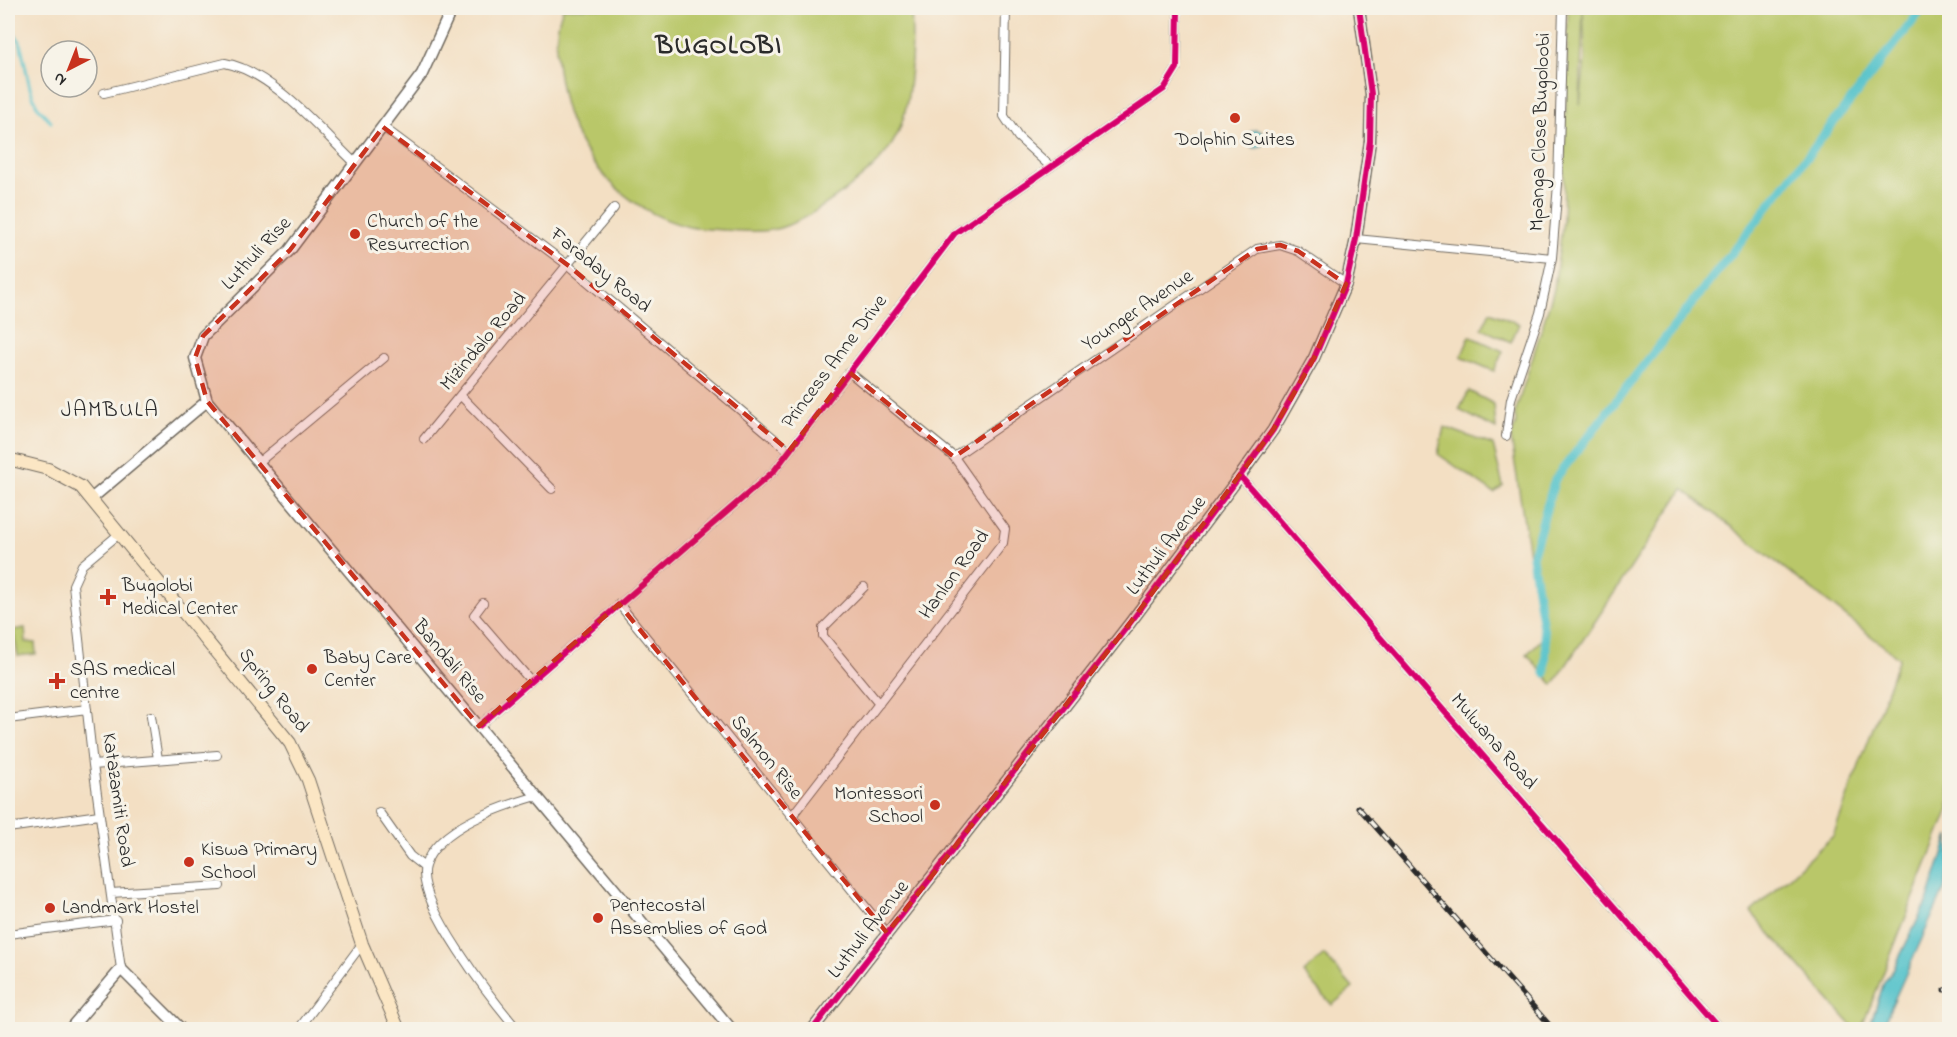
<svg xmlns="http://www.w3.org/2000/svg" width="1957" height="1037" font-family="'Indie Flower',sans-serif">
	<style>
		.green { fill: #b9c769; stroke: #72794a; stroke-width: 1.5; fill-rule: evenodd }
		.water { fill: #56c3cb; stroke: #40777b; stroke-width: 1.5 }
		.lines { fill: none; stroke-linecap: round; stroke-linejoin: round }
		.stream { stroke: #56c3cb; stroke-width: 3 }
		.canal { stroke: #56c3cb; stroke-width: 9 }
		.minor-casing { stroke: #716a60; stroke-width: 10 }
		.tertiary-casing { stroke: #716a60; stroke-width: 13 }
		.secondary-casing { stroke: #716a60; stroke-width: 14 }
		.minor { stroke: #fff; stroke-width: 8 }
		.tertiary { stroke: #fff; stroke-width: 10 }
		.secondary { stroke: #fbe6c4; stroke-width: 12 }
		.rail-casing { stroke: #2b2b2b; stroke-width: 5 }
		.rail { stroke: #f7f3e8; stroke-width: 3; stroke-dasharray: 9; stroke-linecap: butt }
		.cycleway-casing { stroke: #f7f3e8; stroke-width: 10 }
		.cycleway { stroke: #d6006c; stroke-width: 6 }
		.marked { fill: #c8321e; fill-opacity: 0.2; stroke: #c8321e; stroke-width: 4.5; stroke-dasharray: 12 8; stroke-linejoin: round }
		.poi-dot { fill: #c8321e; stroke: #f7f3e8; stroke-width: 2 }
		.labels { text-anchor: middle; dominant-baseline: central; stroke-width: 6; stroke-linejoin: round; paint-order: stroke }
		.street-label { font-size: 20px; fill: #2b2b2b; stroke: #f7f3e8 }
		.poi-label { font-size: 20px; fill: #2b2b2b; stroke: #f7f3e8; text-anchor: start }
		.quarter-label { font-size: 22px; letter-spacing: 1.5px; fill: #2b2b2b; stroke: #f7f3e8 }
		.district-label { font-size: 26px; font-weight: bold; letter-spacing: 1.5px; fill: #2b2b2b; stroke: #f7f3e8 }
	</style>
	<rect width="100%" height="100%" fill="#f7f3e8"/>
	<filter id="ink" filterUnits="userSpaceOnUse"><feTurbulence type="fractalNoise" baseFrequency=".0167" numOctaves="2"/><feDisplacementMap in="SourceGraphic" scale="12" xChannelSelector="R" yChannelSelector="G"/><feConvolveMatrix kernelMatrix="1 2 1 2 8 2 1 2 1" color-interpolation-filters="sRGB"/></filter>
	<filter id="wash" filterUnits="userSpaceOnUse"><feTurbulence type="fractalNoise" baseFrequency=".008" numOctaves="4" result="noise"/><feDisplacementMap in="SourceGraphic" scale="24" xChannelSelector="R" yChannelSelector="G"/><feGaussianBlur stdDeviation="1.35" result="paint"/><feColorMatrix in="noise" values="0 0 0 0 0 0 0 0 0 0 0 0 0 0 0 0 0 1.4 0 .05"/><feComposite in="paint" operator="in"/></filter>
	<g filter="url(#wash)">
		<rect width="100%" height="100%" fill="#f3dfc3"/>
		<!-- green -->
		<path class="green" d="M563 8H911C913 39 912 95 901 125 892 153 868 173 846 190 825 205 805 220 780 228 764 233 741 231 725 230 714 229 700 229 689 227 625 211 574 156 562 92 556 63 552 36 563 8Z
			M1568 8H1949V809L1861 1029H1855L1751 912 1833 836 1899 658 1683 489 1553 685 1527 654 1542 639 1511 438 1516 423 1515 413 1554 289 1563 220ZM1583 9 1585 58 1580 106Z
			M1490 312 1519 324 1511 342 1482 329Z
			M1470 336 1503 351 1494 371 1461 357Z
			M1469 391 1494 404 1496 429 1459 410Z
			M1444 427 1493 445 1503 486 1494 493 1438 454Z
			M25 628 26 642 35 643 36 654 18 656 13 630Z
			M1324 955 1353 988 1332 1005 1304 973Z"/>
		<!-- water -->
		<path class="water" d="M1247 139a9 9 0 1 1 18 0a9 9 0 1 1-18 0Z
			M1949 836V870L1944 890 1881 1029H1869L1884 982 1894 968 1928 899Z"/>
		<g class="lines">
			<!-- stream -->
			<path class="stream" d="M8 27 20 41 30 88 37 106 51 122"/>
			<!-- canal -->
			<path class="canal" d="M1545 673 1546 647 1532 557 1555 479 1923 8"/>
		</g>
	</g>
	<g filter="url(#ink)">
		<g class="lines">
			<!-- minor casing -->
			<g class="minor-casing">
				<path id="minor" d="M1006 8 1004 116 1018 137 1051 167
					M104 93 225 63C273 72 321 131 355 163
					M383 127 569 266 789 451
					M1356 239 1552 258
					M460 395 552 489
					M1506 436 1511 399 1540 313 1552 258 1558 184 1563 8
					M424 439 614 208
					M954 457 1257 249 1280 245 1298 251 1346 284
					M259 462 384 358
					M1240 476 1721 1030
					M119 534 82 565 73 585 93 765 121 969
					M864 587 823 628V636L879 704
					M483 603 474 615 531 681
					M619 604 887 933
					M151 716 158 759
					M8 719 87 709
					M479 726 774 471 955 233 1164 89 1177 68 1178 8
					M93 765 217 755
					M379 812 410 856 424 867
					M792 816 1003 543 1005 529 954 457 849 372
					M8 828 99 815
					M111 893 220 886
					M8 934 116 920
					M298 1030 362 944
					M518 1030C495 1003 414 901 425 866 437 827 503 806 537 796"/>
			</g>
			<!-- tertiary casing -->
			<g class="tertiary-casing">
				<path id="tertiary" d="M207 401 732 1030
					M91 499 207 401 195 358 203 336 290 250 422 74 452 8
					M69 1030 121 969 182 1030
					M812 1030 1130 623 1240 476 1273 430 1314 358 1346 284 1356 239 1370 141 1371 94 1359 8"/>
			</g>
			<!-- secondary casing -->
			<g class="secondary-casing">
				<path id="secondary" d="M8 459 48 469 81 487 290 743 308 780 362 944 399 1030"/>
			</g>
			<!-- minor -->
			<use href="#minor" class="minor"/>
			<!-- tertiary -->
			<use href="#tertiary" class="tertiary"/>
			<!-- secondary -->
			<use href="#secondary" class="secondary"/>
			<!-- rail casing -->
			<g class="rail-casing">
				<path id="rail" d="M1358 807 1554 1030
					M1944 990 1950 989"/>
			</g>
			<!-- rail -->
			<use href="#rail" class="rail"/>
			<!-- cycleway casing -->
			<g class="cycleway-casing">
				<path id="cycleway" d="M1240 476 1721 1030
					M479 726 774 471 955 233 1164 89 1177 68 1178 8
					M812 1030 1130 623 1240 476 1273 430 1314 358 1346 284 1356 239 1370 141 1371 94 1359 8"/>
			</g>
			<!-- cycleway -->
			<use href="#cycleway" class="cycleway"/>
		</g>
	</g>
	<!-- marked area -->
	<path class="marked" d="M383 127 569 266 789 451 849 372 954 457 1257 249 1280 245 1298 251 1346 284 1314 358 1273 430 1130 623 887 933 619 604 479 726 207 401 195 358 203 336 290 250Z"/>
	<!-- markers -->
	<g class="poi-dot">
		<circle cx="1235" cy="118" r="6"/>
		<circle cx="355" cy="234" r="6"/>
		<path d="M105 588h6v6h6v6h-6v6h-6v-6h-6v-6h6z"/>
		<circle cx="312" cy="669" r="6"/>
		<path d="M54 672h6v6h6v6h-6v6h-6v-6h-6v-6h6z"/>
		<circle cx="935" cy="805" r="6"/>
		<circle cx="189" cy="862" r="6"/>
		<circle cx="50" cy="908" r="6"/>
		<circle cx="598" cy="918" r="6"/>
	</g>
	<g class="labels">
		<!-- street labels -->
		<g class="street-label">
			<text transform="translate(1541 132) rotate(-88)">Mpanga Close Bugoloobi</text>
			<text transform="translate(257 254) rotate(-47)">Luthuli Rise</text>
			<text transform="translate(600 271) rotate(39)">Faraday Road</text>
			<text transform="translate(1138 311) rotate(-34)">Younger Avenue</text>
			<text transform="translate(484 342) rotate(-50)">Mizindalo Road</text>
			<text transform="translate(835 362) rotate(-53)">Princess Anne Drive</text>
			<text transform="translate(1167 546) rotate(-53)">Luthuli Avenue</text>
			<text transform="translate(955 575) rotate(-54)">Hanlon Road</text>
			<text transform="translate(449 662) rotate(50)">Bandali Rise</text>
			<text transform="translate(273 691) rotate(52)">Spring Road</text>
			<text transform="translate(1493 742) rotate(49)">Mulwana Road</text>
			<text transform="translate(766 758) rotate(51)">Salmon Rise</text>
			<text transform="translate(117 800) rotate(82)">Katazamiti Road</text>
			<text transform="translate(869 930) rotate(-52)">Luthuli Avenue</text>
		</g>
		<!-- poi labels -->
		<g class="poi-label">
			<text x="1235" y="140" text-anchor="middle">Dolphin Suites</text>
			<text x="367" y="222">Church of the<tspan x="367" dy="23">Resurrection</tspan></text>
			<text x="122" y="586">Bugolobi<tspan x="122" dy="23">Medical Center</tspan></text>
			<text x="324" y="658">Baby Care<tspan x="324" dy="23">Center</tspan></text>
			<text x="70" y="670">SAS medical<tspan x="70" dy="23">centre</tspan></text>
			<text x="923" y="794" text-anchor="end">Montessori<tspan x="923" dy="23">School</tspan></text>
			<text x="201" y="850">Kiswa Primary<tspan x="201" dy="23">School</tspan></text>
			<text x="610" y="906">Pentecostal<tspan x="610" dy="23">Assemblies of God</tspan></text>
			<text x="62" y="908">Landmark Hostel</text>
		</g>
		<!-- quarter labels -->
		<g class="quarter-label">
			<text x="110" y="411">JAMBULA</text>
		</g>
		<!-- district labels -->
		<g class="district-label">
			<text x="719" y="47">BUGOLOBI</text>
		</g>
	</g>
	<!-- margin -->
	<rect width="1957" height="1037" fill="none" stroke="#f7f3e8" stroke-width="30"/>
	<!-- north arrow -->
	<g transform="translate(69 69) rotate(222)"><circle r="28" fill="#f7f3e8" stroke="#a5a39c" stroke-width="1.5"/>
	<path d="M0-4.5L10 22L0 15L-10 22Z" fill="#c8321e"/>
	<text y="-9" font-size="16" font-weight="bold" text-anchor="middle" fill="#2b2b2b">N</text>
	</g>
</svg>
